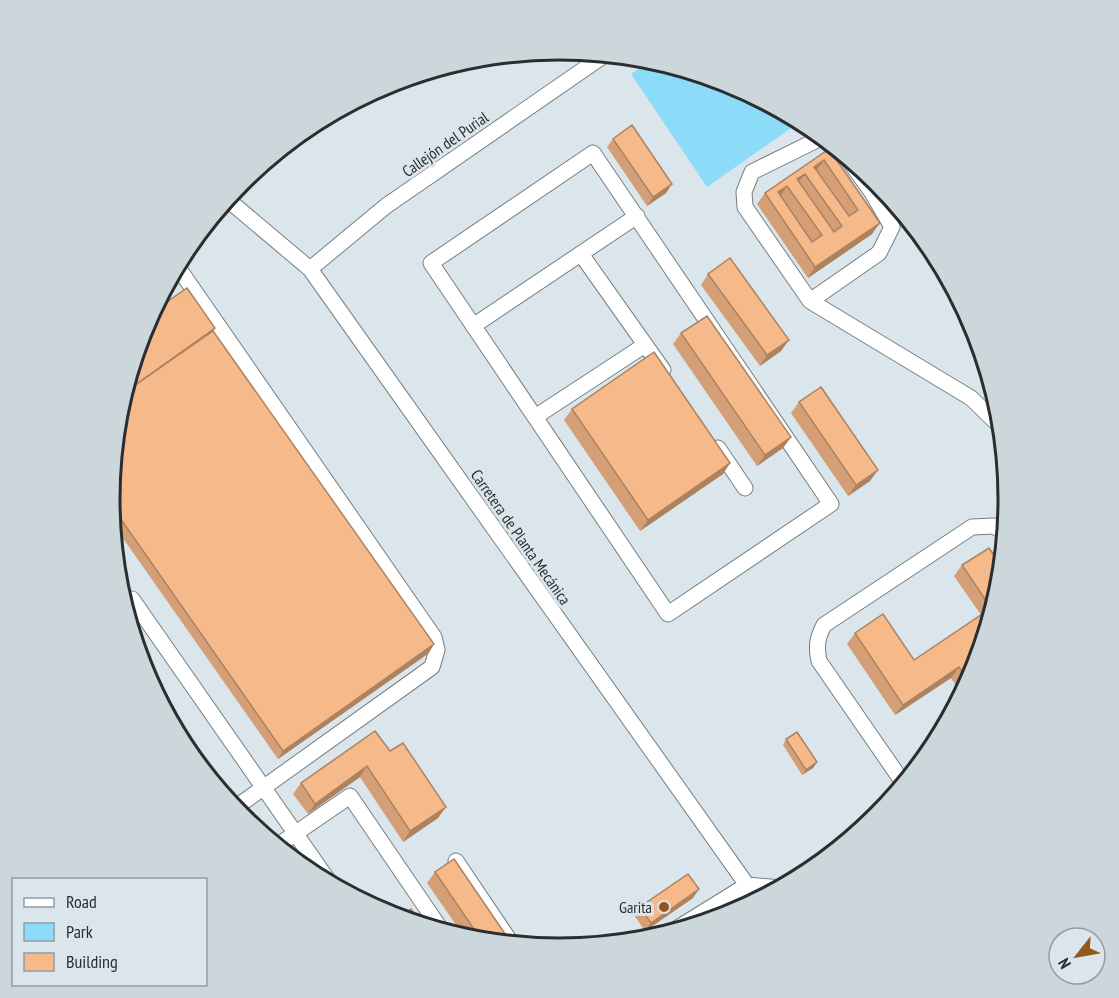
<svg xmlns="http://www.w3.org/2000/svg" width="1119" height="998" font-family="'PT Sans Narrow',sans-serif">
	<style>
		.green { fill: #8cdbf9 }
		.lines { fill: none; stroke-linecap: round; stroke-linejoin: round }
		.minor-casing { stroke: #757f84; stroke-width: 17 }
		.minor { stroke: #fff; stroke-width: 15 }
		.wall { fill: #d49f76 }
		.shaded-wall { fill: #ac8260 }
		.building { fill: #f6b989; stroke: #ac8260; stroke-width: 1.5; fill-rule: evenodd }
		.poi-dot { fill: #94571b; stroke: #dae6eb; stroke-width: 2 }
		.labels { text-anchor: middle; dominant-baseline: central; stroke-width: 6; stroke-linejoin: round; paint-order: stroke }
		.street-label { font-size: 16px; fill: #2a2e30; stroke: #dae6eb }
		.poi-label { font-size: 16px; fill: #2a2e30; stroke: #dae6eb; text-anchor: end }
		.rim { fill: none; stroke: #2a2e30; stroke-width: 3 }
	</style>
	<rect width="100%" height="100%" fill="#dae6eb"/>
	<!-- green -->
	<path class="green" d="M652 60 732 84 801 121 707 187 631 74Z"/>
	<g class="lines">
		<!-- minor casing -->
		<g class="minor-casing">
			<path id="minor" d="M823 137 752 172 744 192 745 207 810 301 971 398 1002 428
				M593 153 831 504 668 614 431 263Z
				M227 199 310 269 747 885 781 888
				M581 254 663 370
				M177 266 434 637 437 650 432 667 235 808
				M310 269 386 206 606 54
				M810 301 879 253 892 227 871 191 845 155
				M473 326 637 216
				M535 417 645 345
				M718 448 745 488
				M132 599 330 883
				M904 784 819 661C816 647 817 638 824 625L972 527 994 526 1006 534
				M277 846 350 796 442 931
				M456 861 512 944
				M668 934 747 885 755 902"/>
		</g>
		<!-- minor -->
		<use href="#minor" class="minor"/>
	</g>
	<!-- wall -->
	<path class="wall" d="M613 139 672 184 666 193 647 206 607 147Z
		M829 149 872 234 808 278 757 204 765 193Z
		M708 274 781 351 760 366 701 285Z
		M215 328 213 331 429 653 278 759 113 524 110 499 119 411Z
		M681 333 791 437 783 448 757 466 673 344Z
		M799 402 870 481 848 496 791 413Z
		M572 409 730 463 723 474 640 531 564 420Z
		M962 565 1002 567 975 671 962 694 951 678 895 715 847 644 855 633 914 660 981 615 954 576Z
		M375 731 438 818 403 842 360 777 308 814 293 794 301 783Z
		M786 739 817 762 813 768 802 775 783 745Z
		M435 872 512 944 471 940 465 938 427 883Z
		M693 898 645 931 634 915 640 907Z"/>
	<!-- shaded-wall -->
	<path class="shaded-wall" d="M824 160 816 171 807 177 814 167Z
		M805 174 797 184 789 190 797 179Z
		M672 184 666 193 647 206 653 197Z
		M787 186 780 197 771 203 778 192Z
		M880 223 872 234 808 278 815 267Z
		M215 328 208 339 122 399 125 392Z
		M789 340 781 351 760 366 767 355Z
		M791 437 783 448 757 466 765 455Z
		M730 463 723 474 640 531 648 520Z
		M878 470 870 481 848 496 856 485Z
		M434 644 429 653 278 759 283 751Z
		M959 667 951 678 895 715 903 705Z
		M817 762 813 768 802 775 806 770Z
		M367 766 360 777 308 814 315 804Z
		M446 807 438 818 403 842 410 831Z
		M699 889 693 898 645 931 651 923Z"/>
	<!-- building -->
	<path class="building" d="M632 125 672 184 653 197 613 139Z
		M829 149 880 223 815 267 765 193ZM824 160 858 210 849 216 814 167ZM805 174 842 226 834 232 797 179ZM787 186 822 235 812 242 778 192Z
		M730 258 789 340 767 355 708 274Z
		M187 288 215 328 125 392 144 327 151 313Z
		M707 316 791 437 765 455 681 333Z
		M213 331 434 644 283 751 111 505 110 499 119 411 124 393Z
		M654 352 730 463 648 520 572 409Z
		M821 387 878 470 856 485 799 402Z
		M989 548 1002 567 1000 587 975 671 969 682 959 667 903 705 855 633 883 614 914 660 991 608 962 565Z
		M375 731 390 751 403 743 446 807 410 831 367 766 315 804 301 783Z
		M797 732 817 762 806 770 786 739Z
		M454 859 512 944 482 941 435 872Z
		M688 874 699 889 651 923 640 907Z
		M411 909 422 925 398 917Z"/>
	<!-- markers -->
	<circle class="poi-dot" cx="664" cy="907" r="6"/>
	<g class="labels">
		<!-- street labels -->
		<g class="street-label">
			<text transform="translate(445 144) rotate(-35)">Callejón del Purial</text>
			<text transform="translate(521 537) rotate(55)">Carretera de Planta Mecánica</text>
		</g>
		<!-- poi labels -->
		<g class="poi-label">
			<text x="652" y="907">Garita</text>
		</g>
	</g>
	<!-- crop -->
	<path d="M0 0H1119V998H0ZM120 499a439 439 0 1 1 878 0a439 439 0 1 1-878 0Z" fill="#ccd7dc" fill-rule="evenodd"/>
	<path class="rim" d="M120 499a439 439 0 1 1 878 0a439 439 0 1 1-878 0Z"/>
	<!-- legend -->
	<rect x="12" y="878" width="195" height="108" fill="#dae6eb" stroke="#949ca0" stroke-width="1.5"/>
	<rect x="24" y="898" width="30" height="9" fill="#ffffff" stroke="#949ca0" stroke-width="1.5"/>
	<text x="66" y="908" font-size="18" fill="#2a2e30">Road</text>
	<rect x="24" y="923" width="30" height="18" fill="#8cdbf9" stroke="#949ca0" stroke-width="1.5"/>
	<text x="66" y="938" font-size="18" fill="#2a2e30">Park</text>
	<rect x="24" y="953" width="30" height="18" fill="#f6b989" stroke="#949ca0" stroke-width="1.5"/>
	<text x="66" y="968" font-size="18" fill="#2a2e30">Building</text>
	<!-- north arrow -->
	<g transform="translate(1077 956) rotate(239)"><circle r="28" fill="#dae6eb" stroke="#949ca0" stroke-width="1.5"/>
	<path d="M0-4.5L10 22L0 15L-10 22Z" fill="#94571b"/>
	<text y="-9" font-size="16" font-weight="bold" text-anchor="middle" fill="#2a2e30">N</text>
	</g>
</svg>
